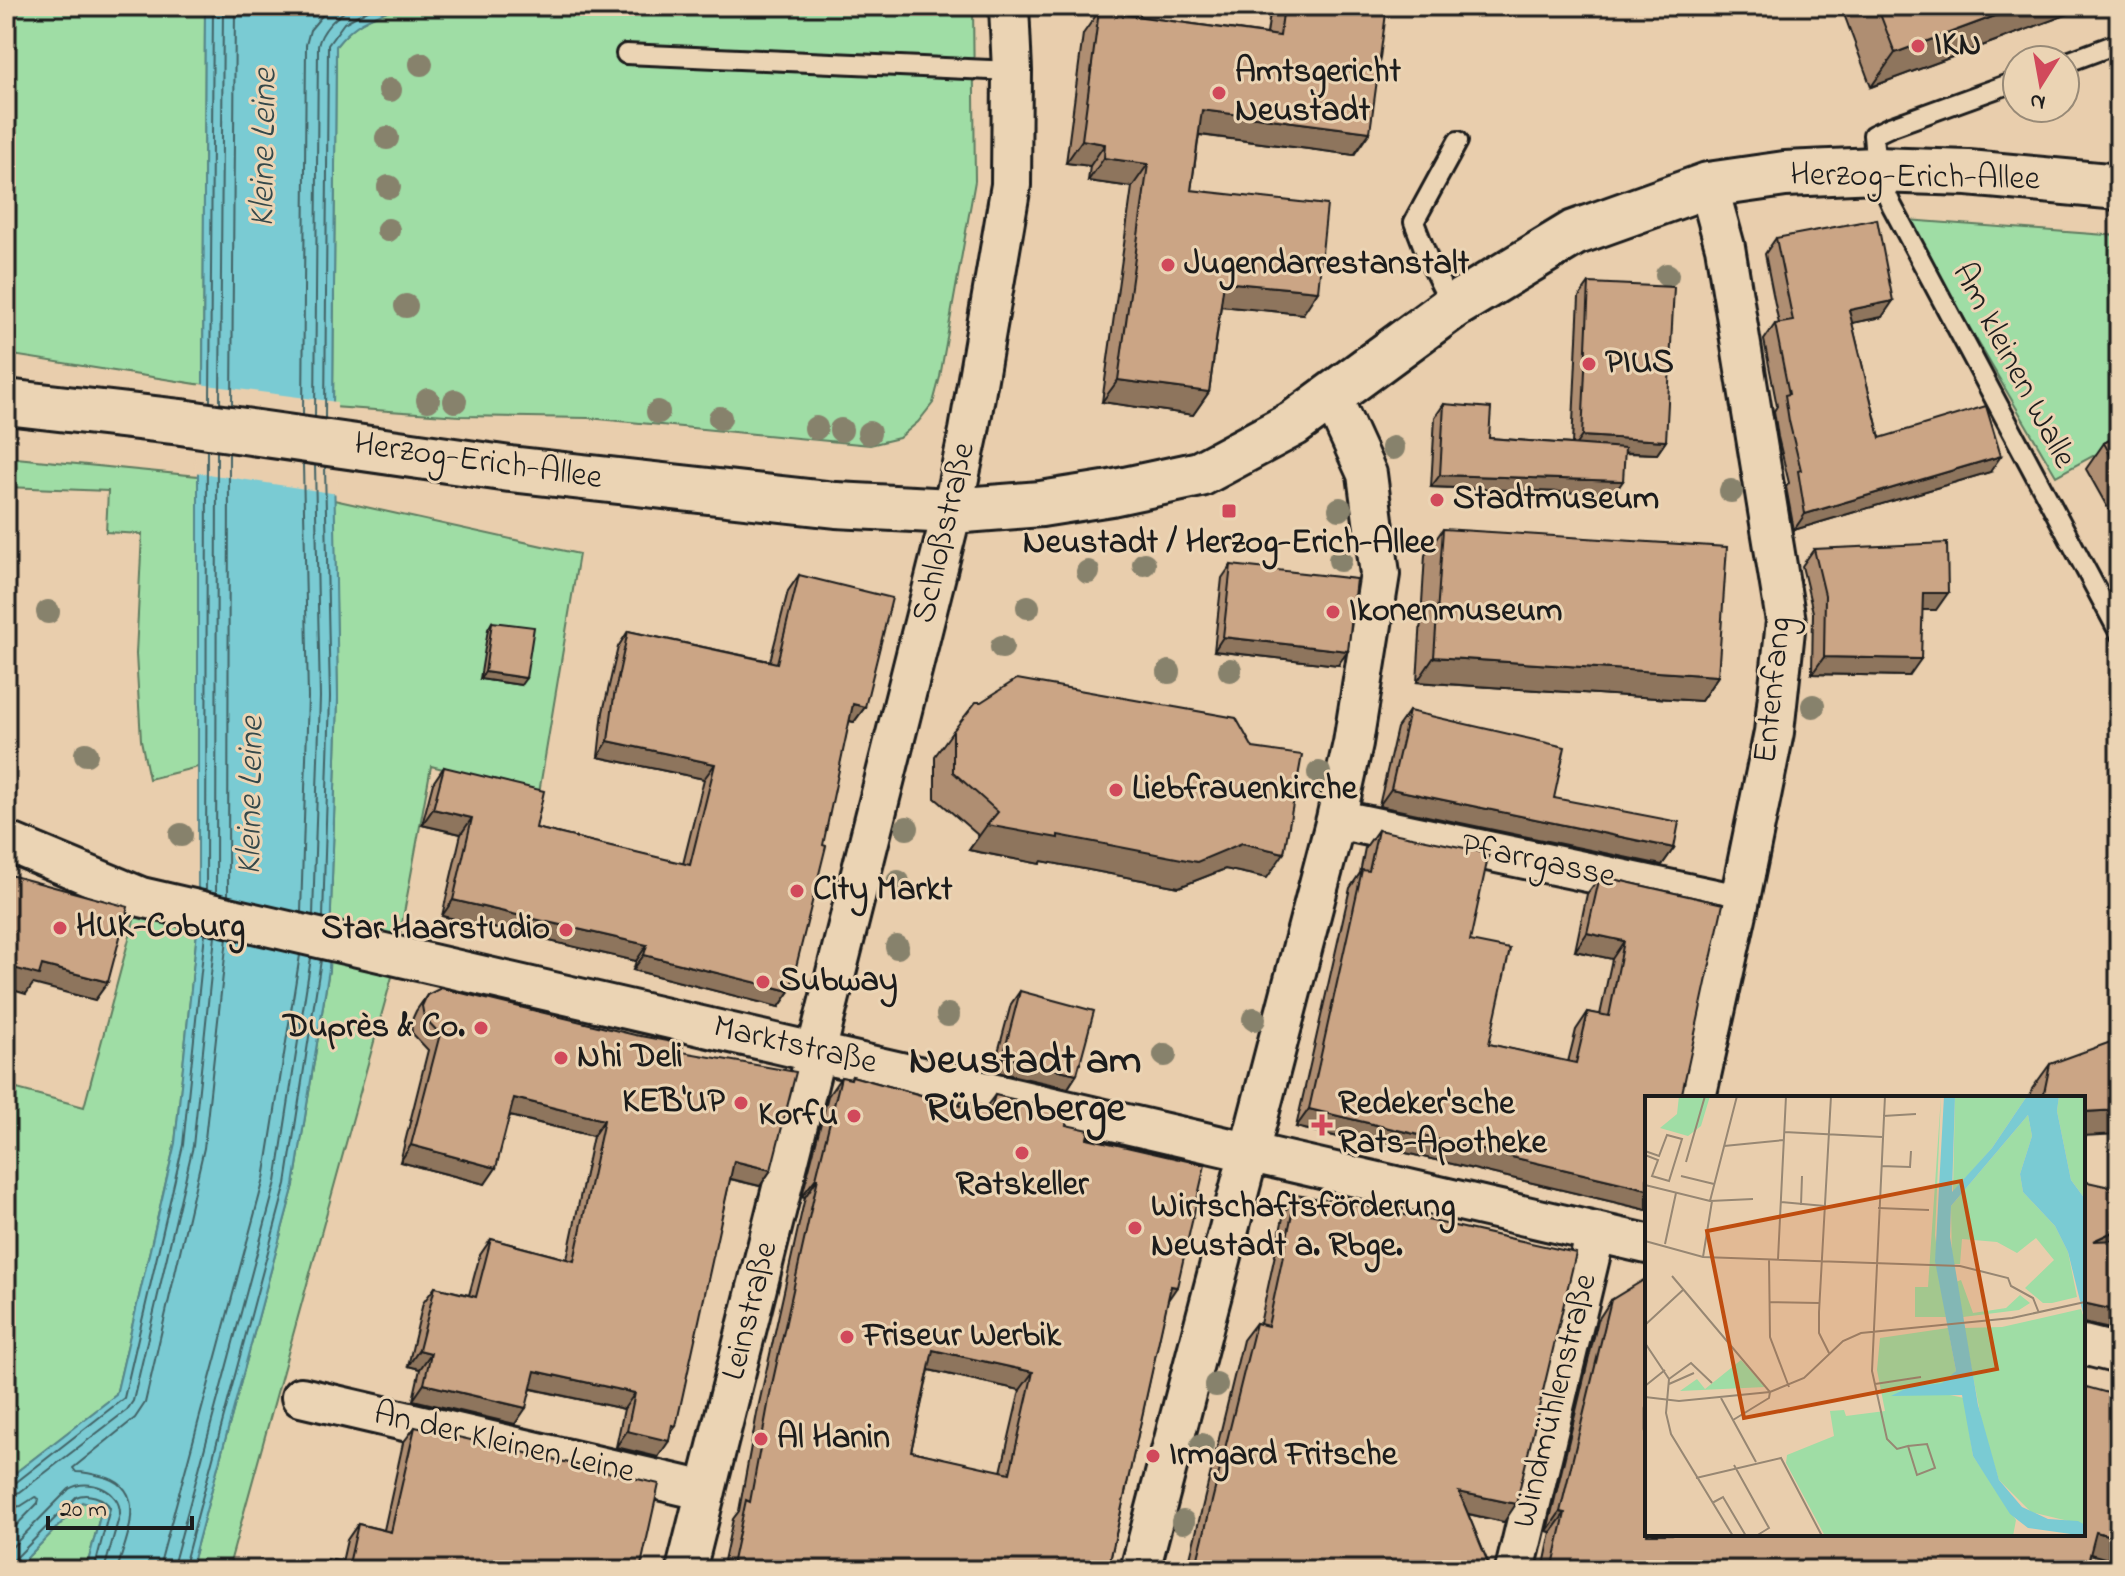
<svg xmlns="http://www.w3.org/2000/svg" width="2125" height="1576" font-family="'Indie Flower',sans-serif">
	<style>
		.green { fill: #9fdda5; stroke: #5e7c60; stroke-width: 2 }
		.water { fill: #7acbd3; stroke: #54858a; stroke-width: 2 }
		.pier { fill: #e9cead }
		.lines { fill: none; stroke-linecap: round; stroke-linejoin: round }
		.shore { stroke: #426265; stroke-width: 2 }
		.lane-casing { stroke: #1c1c1c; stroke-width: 24 }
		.street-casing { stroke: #1c1c1c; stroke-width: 44 }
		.secondary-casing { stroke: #1c1c1c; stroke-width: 50 }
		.lane { stroke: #ebd4b4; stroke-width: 18 }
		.street { stroke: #ebd4b4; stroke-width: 38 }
		.secondary { stroke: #ebd4b4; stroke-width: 44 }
		.tree { fill: #87826c }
		.wall { fill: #af8e72; stroke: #1c1c1c; stroke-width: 2; fill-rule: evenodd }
		.shaded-wall { fill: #8e745d; stroke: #1c1c1c; stroke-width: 2 }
		.building { fill: #cba585; stroke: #1c1c1c; stroke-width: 2; fill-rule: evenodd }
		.poi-dot { fill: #d1495b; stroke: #ebd4b4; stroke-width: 3 }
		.labels { text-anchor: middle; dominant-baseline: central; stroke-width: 6; stroke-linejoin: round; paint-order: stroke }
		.poi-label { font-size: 34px; font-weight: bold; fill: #1c1c1c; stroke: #ebd4b4; text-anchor: start }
		.street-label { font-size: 34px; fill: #1c1c1c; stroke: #ebd4b4 }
		.water-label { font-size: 36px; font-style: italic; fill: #34484a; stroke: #ebd4b4 }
		.district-label { font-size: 42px; font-weight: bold; fill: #1c1c1c; stroke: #ebd4b4 }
		.inset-road { fill: none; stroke: #978773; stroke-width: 2 }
		.view { fill: #bf4d0f; fill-opacity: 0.15; stroke: #bf4d0f; stroke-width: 4 }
		.inset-edge { fill: none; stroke: #1c1c1c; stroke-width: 4 }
	</style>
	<rect width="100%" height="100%" fill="#e9cead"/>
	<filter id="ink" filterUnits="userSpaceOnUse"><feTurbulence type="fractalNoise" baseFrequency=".0125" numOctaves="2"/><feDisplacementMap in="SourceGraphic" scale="16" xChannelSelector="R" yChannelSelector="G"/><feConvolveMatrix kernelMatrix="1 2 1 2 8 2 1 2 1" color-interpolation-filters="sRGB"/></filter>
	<g filter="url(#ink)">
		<!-- green -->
		<path class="green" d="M6 6H205L203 385 6 354Z
			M398 6H973L975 181 940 377 933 403 918 422 899 438 870 445 588 418 460 416 333 407 336 46C358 19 368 20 398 6Z
			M1907 220 2119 236V442L2056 476Z
			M6 457 198 476V767L149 779 141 740 136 654 142 534 106 532 108 491 6 487Z
			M334 500 579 554 539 793 431 766 393 973 228 1570H190L294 1185 329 970 338 698Z
			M137 909 198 922 175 1143 116 1395 6 1480V1086L84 1107Z
			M82 1502 102 1508 86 1570H15Z"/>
		<!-- water -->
		<path class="water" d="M205 6H398C368 20 358 19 336 46L333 407 338 698 329 969 294 1185 190 1570H86L102 1509 82 1502 15 1570H6V1480L116 1395 175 1143 198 922V468L203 385Z"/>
		<!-- pier -->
		<path class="pier" d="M199 384 337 402 338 494 194 472Z"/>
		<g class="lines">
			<!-- shore -->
			<path class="shore" d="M210 402 213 6
				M220 403 223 6
				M232 405 235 6
				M303 415 306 45 310 30 330 6
				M315 417 318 46C322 28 338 15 353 6
				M325 418 328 45 344 23 375 6
				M206 890 207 450
				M216 893 217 451
				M228 896 229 453
				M301 912 308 697 303 464
				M313 915 320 697 315 465
				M323 917 330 697 325 467
				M6 1486 14 1484 124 1398 183 1145 205 933
				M6 1496 20 1492 127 1410 133 1401 193 1146 215 936
				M6 1508 21 1506 35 1497 39 1499 38 1503 6 1536
				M6 1553 69 1489C88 1477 121 1490 120 1514L104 1570
				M10 1570 13 1561 76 1497C86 1492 105 1497 110 1508L94 1570
				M117 1570C125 1541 149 1492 108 1478 97 1475 87 1472 76 1472L73 1468 135 1418 145 1403 204 1148 227 938
				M160 1570 161 1560 264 1179 300 955
				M172 1570 276 1182 311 958
				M183 1570 286 1184 321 960"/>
			<!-- lane casing -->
			<g class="lane-casing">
				<path id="lane" d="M626 54 1012 71
					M2065 63 2119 43
					M2017 81 1890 127 1873 135 1876 170 1892 206 2119 632
					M1452 307 1429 261 1414 222 1458 141"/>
			</g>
			<!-- street casing -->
			<g class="street-casing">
				<path id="street" d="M1336 819 1739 904
					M6 841 141 897 1647 1244
					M1696 1098 1739 904 1774 732 1786 621 1725 247 1708 185
					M2083 1345 2119 1354
					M301 1397 706 1491
					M686 1570 952 511 969 431 1011 185 1012 71 1009 6
					M1140 1570 1336 819 1353 743 1380 574 1367 474 1331 395
					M1515 1570 1596 1232"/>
			</g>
			<!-- secondary casing -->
			<g class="secondary-casing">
				<path id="secondary" d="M6 402 181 422 510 469 836 505 952 511 1041 504 1111 493 1200 474 1293 424 1452 307 1574 233 1708 185 1785 174 1876 170 1968 173 2119 187"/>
			</g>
			<!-- lane -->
			<use href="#lane" class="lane"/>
			<!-- street -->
			<use href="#street" class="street"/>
			<!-- secondary -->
			<use href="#secondary" class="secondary"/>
		</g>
		<!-- trees -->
		<g class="tree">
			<circle cx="421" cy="64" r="12"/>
			<circle cx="390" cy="90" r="12"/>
			<circle cx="387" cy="138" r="12"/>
			<circle cx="389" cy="187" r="12"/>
			<circle cx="388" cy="230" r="12"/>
			<circle cx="1667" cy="275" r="12"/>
			<circle cx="406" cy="306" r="12"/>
			<circle cx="428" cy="400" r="12"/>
			<circle cx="455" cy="401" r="12"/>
			<circle cx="658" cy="412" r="12"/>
			<circle cx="720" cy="418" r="12"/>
			<circle cx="816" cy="428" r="12"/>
			<circle cx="841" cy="430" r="12"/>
			<circle cx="869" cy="433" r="12"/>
			<circle cx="1393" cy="448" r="12"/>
			<circle cx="1731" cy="491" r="12"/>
			<circle cx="1340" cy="509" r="12"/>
			<circle cx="1340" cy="560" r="12"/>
			<circle cx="1144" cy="564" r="12"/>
			<circle cx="1088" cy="572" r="12"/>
			<circle cx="1028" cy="607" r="12"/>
			<circle cx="48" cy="612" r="12"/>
			<circle cx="1002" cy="647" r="12"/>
			<circle cx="1230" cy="670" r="12"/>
			<circle cx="1169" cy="672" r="12"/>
			<circle cx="1813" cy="706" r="12"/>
			<circle cx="86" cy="754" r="12"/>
			<circle cx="1319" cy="773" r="12"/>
			<circle cx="907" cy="828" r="12"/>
			<circle cx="181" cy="835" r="12"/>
			<circle cx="898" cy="882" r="12"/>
			<circle cx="897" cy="947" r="12"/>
			<circle cx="948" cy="1015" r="12"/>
			<circle cx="1254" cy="1019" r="12"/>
			<circle cx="1165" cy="1055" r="12"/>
			<circle cx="1216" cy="1385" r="12"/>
			<circle cx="1202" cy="1445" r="12"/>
			<circle cx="1183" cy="1522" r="12"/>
		</g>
		<!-- wall -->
		<path class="wall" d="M1271 6H1387L1354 155 1199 135 1191 190 1303 314 1221 306 1209 392 1193 415 1102 402 1132 187 1088 181 1090 166 1066 163 1083 34 1099 11 1267 34Z
			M1841 6H2090L1871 87Z
			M1776 238 1882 317 1852 323 1880 438 1990 472 1794 530 1786 487 1789 483 1778 437 1774 411 1777 406 1764 340 1775 324H1779L1765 254Z
			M1589 283 1666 441 1657 454 1624 453 1614 494 1431 487 1435 417 1444 404 1489 438 1572 444 1579 297Z
			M2119 435V528L2086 469 2104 443Z
			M1443 529 1718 676 1701 701 1417 682 1425 555Z
			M1814 549 1936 610H1922L1909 676 1812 674 1813 612 1802 566Z
			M1231 565 1338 665 1214 651 1222 578Z
			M799 575 865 707 854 722 849 721 790 991 779 1007 633 970 636 961 442 916 461 834 422 825 433 783 444 767 536 828 683 864 704 779 598 757 603 712 618 647 628 631 770 661 788 591Z
			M492 622 521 685 480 679 488 629Z
			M1409 711 1554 798 1674 848 1662 865 1379 806 1397 728Z
			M953 731 1267 878 1225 869 1179 887 1042 861 1040 864 969 850 979 836 935 798V756Z
			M1378 830 1470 941 1489 1044 1568 1062 1576 1030 1588 1012 1600 1015 1612 959 1575 951 1587 894 1600 876 1723 904 1647 1098V1210L1296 1127 1350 888 1360 873 1365 848Z
			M1020 991 1077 1074 1068 1088 993 1071 1011 1004Z
			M427 995 682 1052 771 1170 760 1186 730 1179 671 1434 658 1457 616 1447 624 1409 531 1389 515 1424 413 1400 420 1369 408 1366 423 1303 435 1287 469 1295 480 1255 491 1239 567 1259 593 1136 509 1116 485 1184 400 1162 428 1050 412 1033 411 1022 416 1011Z
			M2050 1064 2083 1098H2030L2032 1089Z
			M852 1076 958 1105 961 1101 986 1107 995 1095 1066 1125 1087 1138 1167 1302 1108 1570H722L733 1519 739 1511 758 1408 805 1197 802 1196 828 1096 841 1077 850 1079ZM929 1370 1020 1390 1001 1472 911 1451Z
			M1296 1195 1504 1522 1468 1514 1491 1570H1187L1243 1340 1256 1323 1260 1324 1284 1213Z
			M1611 1300 2083 1534 2108 1559 2090 1554 2086 1570H1543L1551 1532 1547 1531 1598 1320Z
			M415 1427 640 1570H320L328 1559 342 1562 347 1540 358 1524 384 1530 403 1443Z"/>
		<!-- shaded-wall -->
		<path class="shaded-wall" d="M2022 6H2090L1871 87 1895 53Z
			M1202 110 1370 132 1354 155 1186 133Z
			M1082 140 1105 144 1090 166 1066 163Z
			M1104 158 1148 164 1132 187 1088 181Z
			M1224 282 1318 291 1303 314 1209 305Z
			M1893 301 1882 317 1837 326 1849 310Z
			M1118 380 1209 392 1193 415 1102 402Z
			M1582 436 1666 441 1657 454 1572 450Z
			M2001 456 1990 472 1794 530 1805 514Z
			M1440 475 1623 481 1614 494 1431 487Z
			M1923 593H1948L1936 610H1911Z
			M1223 637 1348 651 1338 665 1214 651Z
			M1434 657 1718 676 1701 701 1417 682Z
			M1824 657 1921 659 1909 676 1812 674Z
			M485 672 526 678 521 685 480 679Z
			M853 704 865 707 854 722 842 719Z
			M608 741 715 764 704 779 598 757Z
			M1391 789 1674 848 1662 865 1379 806Z
			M433 809 472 818 461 834 422 825Z
			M987 825 1242 843 1284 853 1267 878 1225 869 1179 887 1042 861 1040 864 969 850Z
			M453 900 647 945 636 961 442 916Z
			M1587 933 1624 941 1612 959 1575 951Z
			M644 955 790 991 779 1007 633 970Z
			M42 965 108 982 95 1000 33 984 26 994 6 988V966Z
			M1003 1057 1077 1074 1068 1088 993 1071Z
			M514 1098 604 1120 593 1136 502 1114Z
			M1309 1109 1647 1189V1210L1296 1127Z
			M2119 1110V1134L2083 1136V1112Z
			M411 1145 496 1168 485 1184 400 1162Z
			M734 1161 771 1170 760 1186 723 1177Z
			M816 1178H818L805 1197 802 1196Z
			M2119 1229V1241H2093Z
			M1171 1286 1177 1287 1164 1306Z
			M2083 1303 2119 1311V1331L2083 1323Z
			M419 1350 431 1353 420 1369 408 1366Z
			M933 1350 1033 1372 1020 1390 920 1368Z
			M535 1371 635 1393 624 1409 524 1387Z
			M424 1384 526 1408 515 1424 413 1400Z
			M672 1425 676 1426 666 1440 669 1441 658 1457 616 1447 627 1431Z
			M1459 1492 1516 1504 1504 1522 1447 1509Z
			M1560 1512 1565 1513 1551 1532 1547 1531Z
			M2096 1532 2119 1538V1543L2108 1559 2083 1552Z"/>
		<!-- building -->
		<path class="building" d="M1284 6H1387L1370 132 1202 110 1191 190 1327 205 1318 291 1224 282 1209 392 1118 380 1148 164 1104 158 1105 144 1082 140 1099 11 1280 36Z
			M1877 6H2022L1895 53Z
			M1877 219 1893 301 1849 310 1880 438 1986 406 2001 456 1805 514 1798 471 1801 470 1789 421 1785 395 1789 394 1775 324 1793 321 1776 238Z
			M1589 283 1674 287 1666 441 1582 436Z
			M1444 404 1491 408 1489 438 1625 448 1623 481 1440 475Z
			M2119 435V471L2104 443Z
			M1443 529 1727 547 1718 676 1434 657Z
			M1947 543 1948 593H1923L1921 659 1824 657 1825 595 1814 549Z
			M1231 565 1356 579 1348 651 1223 637Z
			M799 575 892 598 865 707 853 704 823 845 826 846 790 991 644 955 647 945 453 900 472 818 433 809 444 767 544 791 536 828 690 865 715 764 608 741 614 696 628 631 777 663Z
			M492 622 534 627 526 678 485 672Z
			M1017 679 1236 718 1253 748 1302 755 1284 853 1242 843 1197 862 1058 835V838L987 825 998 812 953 772V731L976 702H981Z
			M1409 711 1565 747 1554 798 1679 822 1674 848 1391 789Z
			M1378 830 1489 853 1470 941 1510 949 1489 1044 1576 1063 1588 1012 1609 1016 1624 941 1587 933 1600 876 1723 904 1681 1098H1647V1189L1309 1109 1362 870 1369 871Z
			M6 874 128 907 108 982 42 965 39 975 6 966Z
			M441 988 635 1035 683 1044 682 1052 796 1072 771 1170 734 1161 676 1426 672 1425 669 1441 627 1431 635 1393 535 1371 526 1408 424 1384 431 1353 419 1350 435 1287 476 1297 491 1239 574 1261 604 1120 514 1098 496 1168 411 1145 440 1034 424 1017 422 1006 427 995Z
			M1020 991 1094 1011 1077 1074 1003 1057Z
			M2119 1039V1110L2083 1112V1098H2043L2050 1064Z
			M852 1076 960 1106 961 1101 991 1108 995 1095 1069 1112 1066 1125 1089 1130 1087 1138 1205 1165 1177 1287 1171 1286 1108 1570H731L746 1500 750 1502 771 1389 818 1178H816L841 1077 851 1079ZM933 1350 1033 1372 1010 1473 911 1451Z
			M2083 1181 2119 1189V1229L2093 1241 2119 1240V1311L2083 1303Z
			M1296 1195 1369 1207 1576 1253 1516 1504 1459 1492 1491 1570H1195L1256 1323 1268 1326Z
			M1647 1278V1534H2083V1386L2119 1396V1538L2096 1532 2086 1570H1552L1565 1513 1560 1512 1611 1300Z
			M415 1427 659 1484 640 1570H325L328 1559 349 1564 358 1524 391 1532Z"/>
	</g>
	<!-- markers -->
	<g class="poi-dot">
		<circle cx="1918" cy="46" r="8"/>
		<circle cx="1219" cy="93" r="8"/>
		<circle cx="1168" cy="265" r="8"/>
		<circle cx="1589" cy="364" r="8"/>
		<circle cx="1437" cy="500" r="8"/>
		<rect x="1221" y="503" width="16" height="16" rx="4"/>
		<circle cx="1333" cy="612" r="8"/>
		<circle cx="1116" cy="790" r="8"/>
		<circle cx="797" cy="891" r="8"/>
		<circle cx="60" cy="928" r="8"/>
		<circle cx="566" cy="930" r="8"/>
		<circle cx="763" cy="982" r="8"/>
		<circle cx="481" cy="1028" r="8"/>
		<circle cx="561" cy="1058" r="8"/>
		<circle cx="741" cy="1103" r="8"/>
		<circle cx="854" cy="1116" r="8"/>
		<path d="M1318 1113h8v8h8v8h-8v8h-8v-8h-8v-8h8z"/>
		<circle cx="1022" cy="1153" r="8"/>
		<circle cx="1135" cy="1228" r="8"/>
		<circle cx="847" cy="1337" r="8"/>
		<circle cx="761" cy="1439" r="8"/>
		<circle cx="1153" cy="1456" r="8"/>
	</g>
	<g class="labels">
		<!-- poi labels -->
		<g class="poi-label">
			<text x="1934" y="46">IKN</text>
			<text x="1235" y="73">Amtsgericht<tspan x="1235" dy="39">Neustadt</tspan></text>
			<text x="1184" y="265">Jugendarrestanstalt</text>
			<text x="1605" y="364">PIUS</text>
			<text x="1453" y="500">Stadtmuseum</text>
			<text x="1229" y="544" text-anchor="middle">Neustadt / Herzog-Erich-Allee</text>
			<text x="1349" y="612">Ikonenmuseum</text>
			<text x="1132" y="790">Liebfrauenkirche</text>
			<text x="813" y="891">City Markt</text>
			<text x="76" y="928">HUK-Coburg</text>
			<text x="550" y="930" text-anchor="end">Star Haarstudio</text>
			<text x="779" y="982">Subway</text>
			<text x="465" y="1028" text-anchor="end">Duprès &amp; Co.</text>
			<text x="577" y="1058">Nhi Deli</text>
			<text x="725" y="1103" text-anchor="end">KEB'UP</text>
			<text x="1338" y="1105">Redeker'sche<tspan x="1338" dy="39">Rats-Apotheke</tspan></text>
			<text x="838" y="1116" text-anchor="end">Korfu</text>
			<text x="1022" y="1186" text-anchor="middle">Ratskeller</text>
			<text x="1151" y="1208">Wirtschaftsförderung<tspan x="1151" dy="39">Neustadt a. Rbge.</tspan></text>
			<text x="863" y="1337">Friseur Werbik</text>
			<text x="777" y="1439">Al Hanin</text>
			<text x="1169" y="1456">Irmgard Fritsche</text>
		</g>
		<!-- street labels -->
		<g class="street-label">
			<text transform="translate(1915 178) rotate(1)">Herzog-Erich-Allee</text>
			<text transform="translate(2013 366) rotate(62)">Am kleinen Walle</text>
			<text transform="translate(478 462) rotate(8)">Herzog-Erich-Allee</text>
			<text transform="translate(945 533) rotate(-77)">Schloßstraße</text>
			<text transform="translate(1774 690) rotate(-84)">Entenfang</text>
			<text transform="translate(1538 862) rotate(12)">Pfarrgasse</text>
			<text transform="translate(795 1046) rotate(13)">Marktstraße</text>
			<text transform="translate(751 1311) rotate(-76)">Leinstraße</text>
			<text transform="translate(1556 1401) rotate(-76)">Windmühlenstraße</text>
			<text transform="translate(504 1444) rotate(13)">An der Kleinen Leine</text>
		</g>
		<!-- water labels -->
		<g class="water-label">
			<text transform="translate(265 148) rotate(-89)">Kleine Leine</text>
			<text transform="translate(252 796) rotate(-89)">Kleine Leine</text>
		</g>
		<!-- district labels -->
		<g class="district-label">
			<text x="1025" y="1061">Neustadt am<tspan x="1025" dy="48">Rübenberge</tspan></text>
		</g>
	</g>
	<!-- overview -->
	<g transform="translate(1645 1096)">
		<rect width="440" height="440" fill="#e9cead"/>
		<path d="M34 0H65L56 30 43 40 15 32 32 18ZM296 0 290 139 301 221H270V191H283ZM310 0H382L347 52 308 96ZM414 0H440V103L426 84 412 15ZM383 19 387 40 375 78 378 96 410 130 423 156 432 201 407 207H398L380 192 409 164 391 142 372 157 352 146 317 143 315 168H307L306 110ZM316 184 328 217 361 212 375 199 385 207 374 214 318 221 311 186ZM436 213 440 225V429L386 416 354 384 338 333 319 232 357 231ZM303 232 311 275 303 284 305 299 319 302 328 360 371 424 368 440H180L141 367 142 359 189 340 185 315 199 314 201 320 240 315 232 274 235 242ZM96 264 120 291 35 295 52 283 60 293Z" fill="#9fdda5"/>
		<path d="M299 0H310L307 96 347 52 382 0H414L412 15 426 84 440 103V225L423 156 410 130 378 96 375 78 387 40 383 19 306 110 305 141 333 309 354 384 377 411 403 423 433 425 440 429V440L383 432 365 418 328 360 317 299 246 300 264 291 297 287 311 275 290 165Z" fill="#7acbd3"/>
		<path class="inset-road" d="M240 0 227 275 242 343 252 353 263 350 272 379 290 372 282 348 263 350M238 20 271 18M139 36 237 41M79 50 139 44M0 55 14 60 22 39 37 43 24 85 7 80 13 64 0 59M41 66 60 0M236 70 265 71 266 55M36 80 69 88M0 89 65 105 108 103M65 105 92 0M136 106 180 110M156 109 157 80M233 112 284 114M0 145 58 161 315 170 363 182 366 190 388 202 394 217M20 148 31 97M58 161 67 105M124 163 125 241 144 291M133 163 141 0M27 180 125 296 124 302 88 324 111 366M124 206 174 207M0 229 39 193M0 247 24 283 21 317 26 338 88 440M184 257 174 237V216L186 0M24 283 46 267 67 287M24 288 49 277M230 288 276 281M0 290 20 274M0 301 34 305 125 296 159 282 198 245 216 237 367 222 440 206M76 302 88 324M89 369 124 432 111 440M51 382 136 362 177 440M67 407 78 401 101 440"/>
		<path class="view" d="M316 85 352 273 99 322 62 135Z"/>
		<rect width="440" height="440" class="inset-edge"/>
	</g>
	<!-- margin -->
	<rect width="2125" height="1576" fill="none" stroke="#ebd4b4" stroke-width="32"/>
	<rect x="16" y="16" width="2093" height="1544" fill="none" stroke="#1c1c1c" stroke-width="3" filter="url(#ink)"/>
	<!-- north arrow -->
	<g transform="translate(2041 84) rotate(191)"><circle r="38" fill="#ebd4b4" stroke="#988a77" stroke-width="2"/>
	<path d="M0-6L14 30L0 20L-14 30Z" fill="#d1495b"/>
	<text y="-12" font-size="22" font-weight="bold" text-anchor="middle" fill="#1c1c1c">N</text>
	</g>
	<!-- scale -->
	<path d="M48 1516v12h144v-12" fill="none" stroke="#1c1c1c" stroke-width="4"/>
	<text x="60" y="1516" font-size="24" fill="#1c1c1c" stroke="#ebd4b4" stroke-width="6" paint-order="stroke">20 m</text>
</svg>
